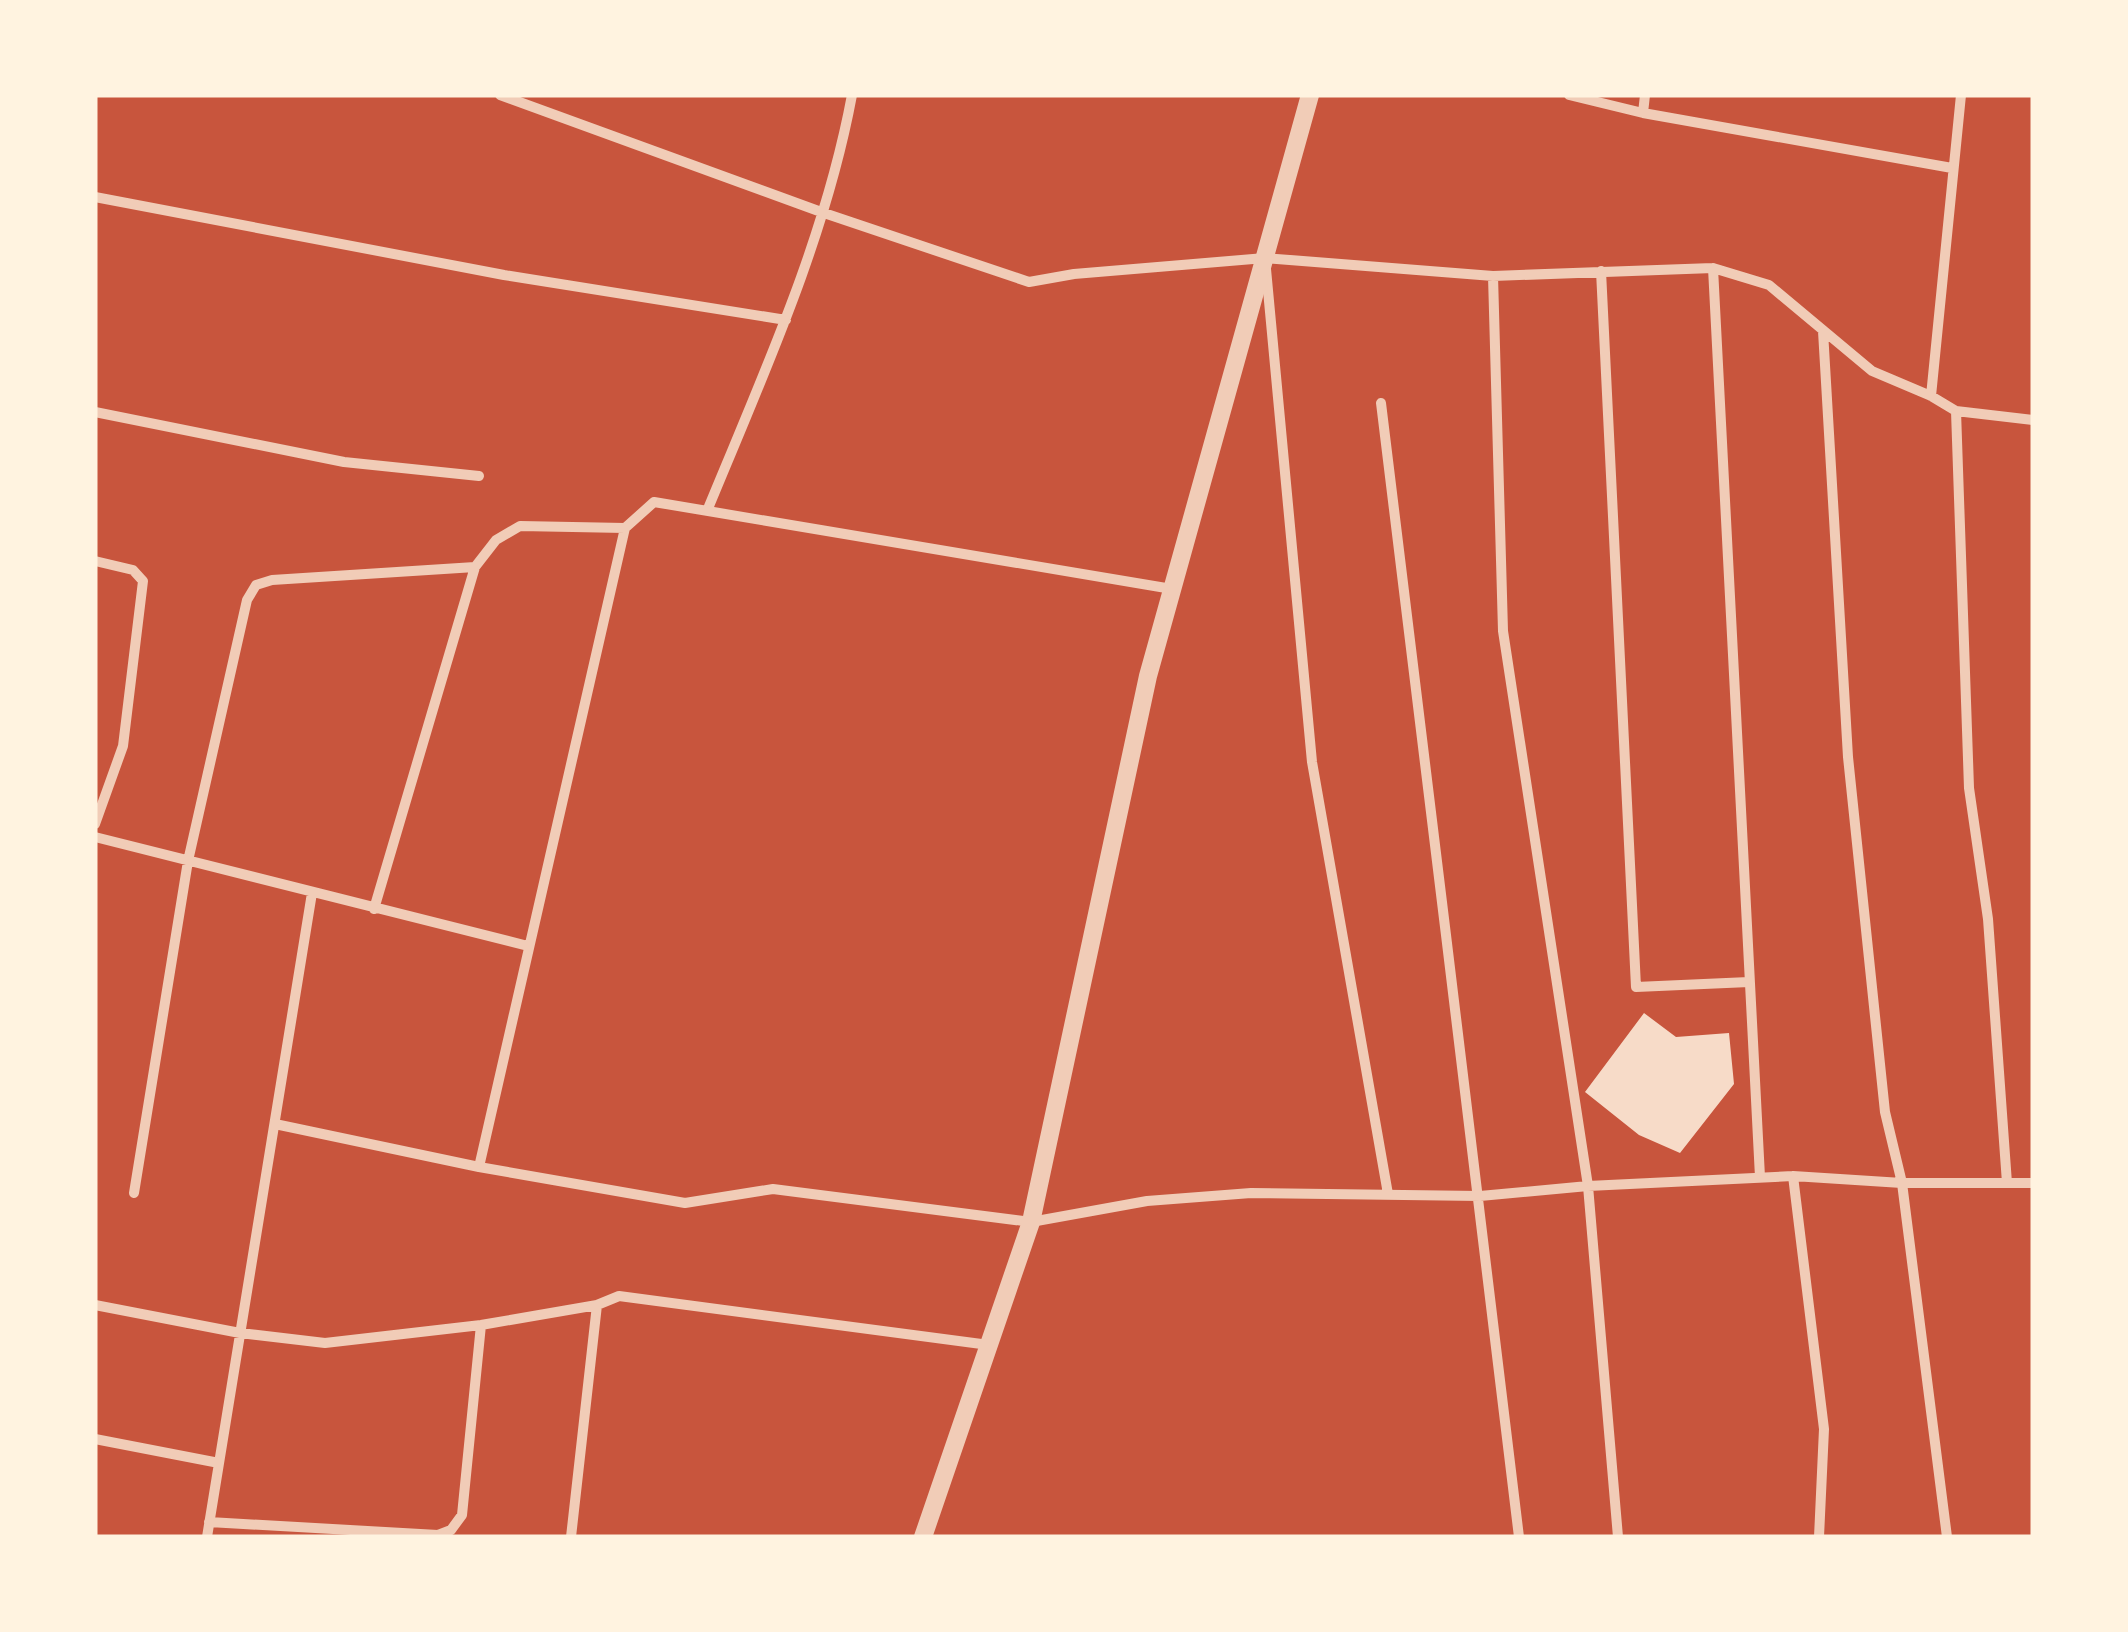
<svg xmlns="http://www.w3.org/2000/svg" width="2128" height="1632" font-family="Barlow,sans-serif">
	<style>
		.building { fill: #f7dbc8 }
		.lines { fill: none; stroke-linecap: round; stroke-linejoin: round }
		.minor { stroke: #f1ccb7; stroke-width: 10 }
		.tertiary { stroke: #f1ccb7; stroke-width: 18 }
	</style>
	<rect width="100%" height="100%" fill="#c8553d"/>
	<!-- building -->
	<path class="building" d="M1644 1013 1676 1037 1729 1033 1734 1084 1680 1153 1639 1135 1585 1092Z"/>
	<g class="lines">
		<!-- minor -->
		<path class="minor" d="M500 95 824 213 1029 282 1074 274 1265 258 1493 276 1713 268 1769 285 1872 371 1931 396 1956 411 2033 420
			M1569 95 1643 113 1952 168
			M1643 113 1645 95
			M95 197 504 275 786 320
			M1713 268 1760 1177
			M1266 269 1312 762 1388 1194
			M1601 271 1636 987 1749 982
			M1493 276 1503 631 1588 1186 1618 1537
			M1823 331 1848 757 1885 1112 1902 1183 1947 1537
			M1931 396 1961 95
			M1381 403C1425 781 1476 1159 1519 1537
			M1956 411 1969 788 1988 919 2007 1183
			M95 412 344 462 479 476
			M707 511C763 375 825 240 852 95
			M95 561 133 570 143 581 123 746 95 824
			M95 837 528 946
			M374 909 475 567 496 540 520 526 625 528
			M275 1124 479 1167 685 1203 773 1189 1031 1222 1147 1201 1251 1193 1480 1196 1588 1186 1793 1176 1902 1183H2033
			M479 1167 625 528 654 502 1172 589
			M1793 1176 1824 1429 1819 1537
			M134 1193 188 861 247 600 256 585 272 580 475 567
			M95 1305 240 1333 325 1343 481 1325 597 1305 619 1296 989 1345
			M95 1439 219 1463
			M209 1522 438 1535 451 1530 462 1515 481 1325
			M207 1537 312 893
			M571 1537 597 1305"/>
		<!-- tertiary -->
		<path class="tertiary" d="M923 1537 1031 1222 1148 676 1310 95"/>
	</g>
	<!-- border -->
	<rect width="2128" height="1632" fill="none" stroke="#fff3e0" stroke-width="195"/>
</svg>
